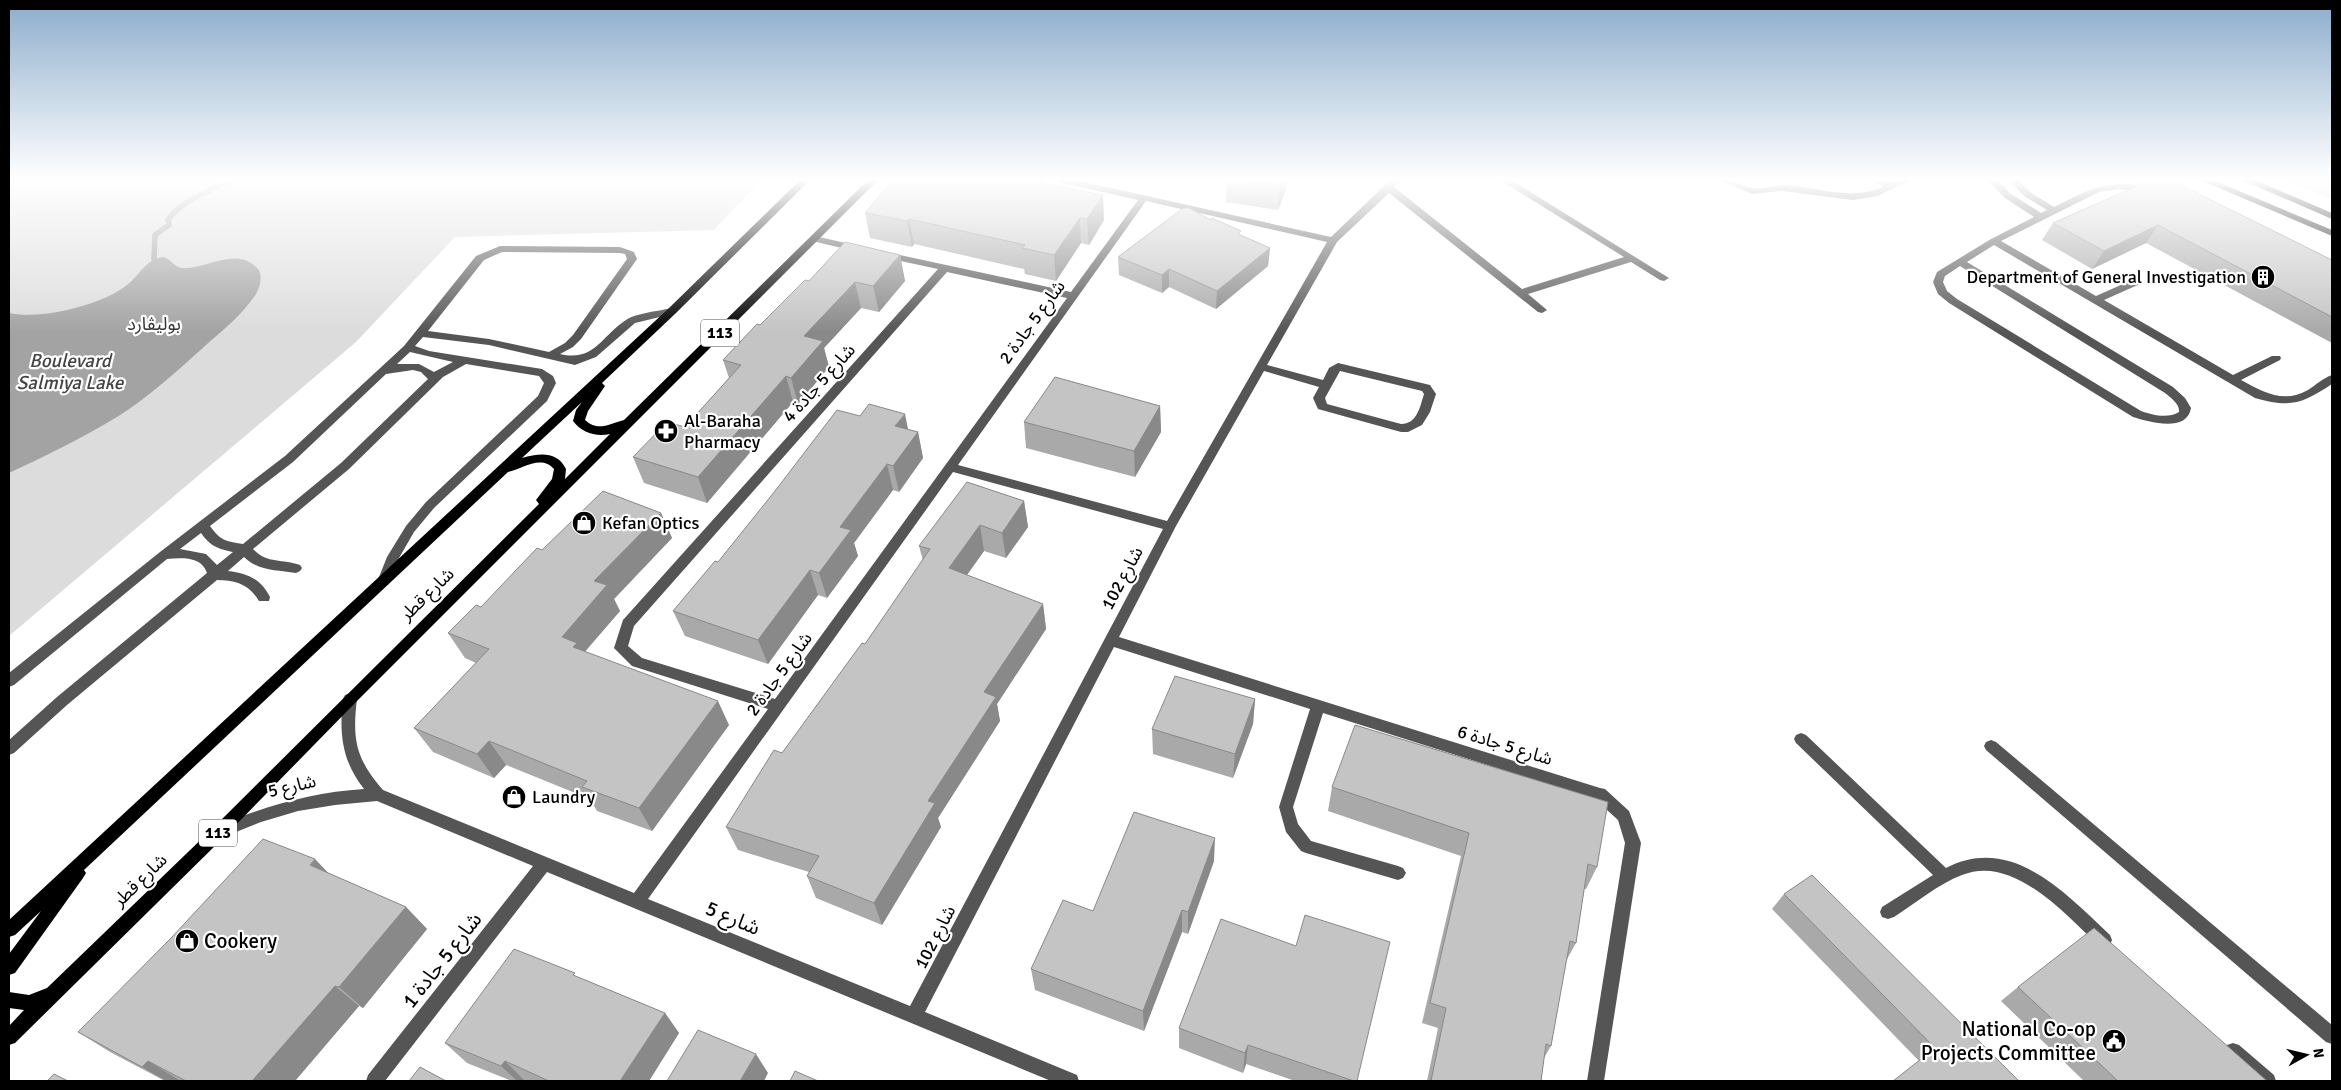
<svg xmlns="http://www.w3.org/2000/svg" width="2341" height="1090" font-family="Signika,'Noto Sans Arabic',sans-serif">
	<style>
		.green { fill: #dcdcdc }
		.water { fill: #a3a3a3 }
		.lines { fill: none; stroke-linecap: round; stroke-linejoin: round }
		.stream { stroke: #a3a3a3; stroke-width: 5.5 }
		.minor { fill: #555; fill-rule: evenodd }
		.major { fill: #000; fill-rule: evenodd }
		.wall { fill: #a9a9a9 }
		.shaded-wall { fill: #898989 }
		.building { fill: #c4c4c4; stroke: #898989 }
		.labels { text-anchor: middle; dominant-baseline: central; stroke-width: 4.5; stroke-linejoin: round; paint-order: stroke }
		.shield { fill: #fff; stroke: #4c4c4c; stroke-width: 1 }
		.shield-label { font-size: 16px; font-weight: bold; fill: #000 }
		.poi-label { font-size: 18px; fill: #000; stroke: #fff; text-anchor: start }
		.street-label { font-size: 18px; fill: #000; stroke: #fff }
		.park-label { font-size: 18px; fill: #333; stroke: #fff }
		.water-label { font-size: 19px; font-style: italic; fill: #444; stroke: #fff }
		.near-street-label { font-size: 21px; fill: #000; stroke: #fff }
		.near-poi-label { font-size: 21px; fill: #000; stroke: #fff; text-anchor: start }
	</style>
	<rect width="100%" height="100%" fill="#fff"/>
	<!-- green -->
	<path class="green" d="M9 180H761L714 230 455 237 356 342 9 636Z
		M2284 180H2332V199Z"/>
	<!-- water -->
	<path class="water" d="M163 257C171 258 173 267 182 268 206 270 237 245 258 269 263 276 260 287 256 294 243 314 223 330 206 345 177 371 149 397 117 417 82 438 46 456 9 473V313C41 320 102 305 127 285 140 275 146 259 163 257Z"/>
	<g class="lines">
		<!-- stream -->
		<path class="stream" d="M154 259 155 235 169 225 168 220C178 203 214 188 232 180"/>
		<!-- minor -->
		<path class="minor" d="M1058 180H1075L1331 237 1385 185 1392 180H1402L1394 187 1522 289 1624 257 1500 180H1511L1669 278 1664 281 1660 280 1631 262 1528 294 1547 310 1542 313 1538 312 1389 193 1337 242 1267 365 1323 380 1329 368 1338 363 1430 385 1436 394 1430 412 1422 425 1408 432H1401L1318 409 1313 398 1319 387 1264 371 1176 526 1119 637 1600 788 1605 789 1629 811 1641 843 1604 1081H1587L1625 843 1618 820 1595 799 1323 713 1293 807 1298 824 1311 841 1398 866 1403 868 1406 873 1403 878 1398 880 1306 853 1301 851 1286 832 1279 807 1310 709 1114 647 925 1012 1077 1075 1079 1081H1051L547 872 385 1081H366L368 1075 533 866 377 801 335 805 298 811 261 822 221 838 216 836 214 831 216 826C264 807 312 792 364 789 342 761 339 734 343 699L345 695 350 693 355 695 357 699C352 740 356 759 383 790L634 893 768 709 632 666 614 648 623 620 938 269 882 257V253L886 252 1071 292 1138 200 1063 183ZM1146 201 1327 242 1167 521 958 465ZM947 272 1067 298 775 699 642 658 628 646 634 626ZM1340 371 1422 391 1424 394C1420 407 1417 424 1401 424L1327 404 1325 398ZM953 472 1163 529 910 1006 648 899Z
			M1719 180C1734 179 1740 186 1753 188 1763 190 1774 185 1784 185 1818 187 1850 201 1883 187L1871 180H1883L1891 183 1899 180H1912L1877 196 1853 200 1783 191 1752 194Z
			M1987 180H1997L2011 194 2041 213 2047 210 2024 196 2009 180H2019L2030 192 2054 207C2093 187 2110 178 2154 188L2156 190 2151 193 2119 189 2099 192 2001 241 2096 296 2132 280H2140V284L2104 300 2233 375 2272 356H2280L2281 358 2280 360 2241 380C2263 392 2284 404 2308 390 2316 385 2323 378 2332 375V384C2302 404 2290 408 2255 398L1994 245 1967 262 2173 387 2185 398 2191 408C2187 433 2149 422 2133 417L1949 303 1938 294 1933 282 1937 272 1991 239 2034 217 2005 198ZM1960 266 2165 393C2171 398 2180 404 2179 412 2168 419 2152 415 2141 411L1957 299 1947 291 1943 282 1945 276Z
			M815 236 863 247 864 249 859 252 812 241V237Z
			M500 246 620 247 634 252 637 259 581 339 573 347 560 354C595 362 601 336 626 320 636 313 660 311 672 308L677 311 676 313 635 323 596 357 575 365 489 345 423 337 415 346 429 351 542 369 553 376 556 383 547 401 434 508 414 532 399 558 388 585H378L377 582 387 557 406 526 426 502 538 396 544 383 539 376 466 364 443 377 349 469 253 549C266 564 283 559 300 565L302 568 300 571 296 573C277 570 258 571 244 557L228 571C247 573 261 579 270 597L269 601H259C249 584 235 580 217 580L67 705 14 753 9 755V740L57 697 207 573C201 556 182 558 167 559L14 685 9 687V673L160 552 285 456 404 346 476 256ZM502 252 620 253 625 254 627 259 573 335 565 343 549 352 489 339 428 331 484 260ZM410 352 453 362 434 372 419 364H397ZM413 370 421 372 428 379 341 463 243 544C225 541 221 541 210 526L293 462 386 374ZM201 533C210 546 218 549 233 552L217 565 206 554 180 549Z
			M1801 733 1806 735 1946 868C2012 834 2065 893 2110 935L2112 940 2110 945 2104 948 2098 945C2065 914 2013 854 1962 875 1938 884 1916 903 1894 917L1888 919 1882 917 1880 912 1882 907 1933 875 1796 743 1794 739 1796 735Z
			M1991 740 1996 742 2332 1025V1044L2326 1042 1986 750 1984 746 1986 742Z
			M2233 1043 2239 1045 2274 1075 2276 1081H2255L2227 1057 2225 1051 2227 1045Z"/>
		<!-- major -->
		<path class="major" d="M800 180H810L676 313 602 383 605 386 588 411 585 420C598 432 609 424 624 420L868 180H878L355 703 224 837 15 1043 9 1045V1026L24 1010 9 1008V992L29 995 47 988 214 827 539 504 536 500 552 479 554 469C541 454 522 469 508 472L84 870 86 873 83 878 15 973 9 975V954L41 911 15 935 9 937V920L668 309ZM582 402 576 410 573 421C582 433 596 437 610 434L565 479 566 469C557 451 540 453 522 458Z
			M2200 180H2213L2332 230V236Z
			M2242 180H2255L2332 213V219Z"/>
	</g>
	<!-- wall -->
	<path class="wall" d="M893 180H1045V184L1104 220 1089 245 1081 243 1056 281 1025 274 1024 269 914 244 912 247 870 238 865 213Z
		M1227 180H1287V187L1278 210 1226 202Z
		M2151 180 2332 260V343L2146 243 2092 269 2042 240 2053 223Z
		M1241 236 1270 248 1268 266 1216 309 1169 287 1162 293 1119 275 1118 257Z
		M900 255 905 281 879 312 861 308 824 348 829 367 798 404 793 402 707 503 644 483 633 457 685 427 729 378 723 360 760 325Z
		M1160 406 1161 432 1135 477 1026 448 1024 422Z
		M908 429 918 432 923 458 899 492 893 490 854 543 858 556 827 598 818 595 768 664 685 636 673 611 718 562Z
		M1024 501 1028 527 1006 558 984 551 967 575 1043 604 1046 629 997 704 1000 721 938 818 941 827 882 925 816 898 807 876 809 872 738 850 726 827 865 644 923 561 919 546Z
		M661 513 672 538 614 599 620 611 585 651 729 725 652 831 597 811 590 799 506 765 494 778 433 752 414 728 476 663 465 658 448 633 481 607Z
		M1255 699 1253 724 1233 778 1153 754 1152 729Z
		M1332 787 1597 867 1586 889H1584L1576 943 1566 961 1551 1046 1544 1058 1541 1081H1427L1438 1028 1422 1023 1461 856 1328 811Z
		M1214 861 1188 934 1182 932 1144 1031 1035 990 1031 969 1093 911Z
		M328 873 406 907 427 929 363 1008 359 1006 295 1081H182L179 1080 177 1081H165L110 1052 78 1032Z
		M1784 894 2019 1081 1919 1061 1772 909Z
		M1221 919 1357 1081H1295L1246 1064 1243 1073 1179 1048V1028Z
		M578 977 665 1013 679 1033 649 1081H527L524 1080V1081H512L467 1063 445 1043Z
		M2018 987 2267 1081H2084L2001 1001Z"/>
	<!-- shaded-wall -->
	<path class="shaded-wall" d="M1042 180H1045L1047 202 1040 183Z
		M1282 180H1287V187L1278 210 1280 185Z
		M1103 195 1104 220 1089 245 1087 219Z
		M1080 218 1081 243 1056 281 1054 255Z
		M909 219 914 244 912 247 907 221Z
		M2158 225 2146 243 2092 269 2104 251Z
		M1270 248 1268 266 1216 309 1217 291Z
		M900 255 905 281 879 312 873 286Z
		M1169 269V287L1162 293V275Z
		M855 282 861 308 824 348 829 367 798 404 791 378 804 336Z
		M786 376 793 402 707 503 698 477Z
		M1160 406 1161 432 1135 477 1134 451Z
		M905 414 910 439 895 426Z
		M918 432 923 458 899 492 893 466Z
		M887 464 893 490 854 543 858 556 827 598 819 573 840 527Z
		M1024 501 1028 527 1006 558 1002 533Z
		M661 513 672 538 614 599 620 611 583 654 587 672 562 637 594 581Z
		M980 525 984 551 954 593 949 568Z
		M810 570 818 595 768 664 758 640Z
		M1043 604 1046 629 997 704 1000 721 938 818 941 827 882 925 874 903 928 801 984 692Z
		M1255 699 1253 724 1233 778 1235 754Z
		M718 701 729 725 652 831 639 808Z
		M489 741 506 765 494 778 477 754Z
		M1215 838 1214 861 1188 934V912Z
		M315 859 337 882 310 865Z
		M406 907 427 929 363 1008 339 987Z
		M1182 910V932L1144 1031 1143 1011Z
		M335 986 359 1006 295 1081H252Z
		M665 1013 679 1033 649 1081H620Z
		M1248 1045 1246 1064 1243 1073 1245 1053Z
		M756 1054 768 1073 764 1081H740Z
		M148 1061 179 1080 177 1081H166L142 1067Z
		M505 1061 524 1080V1081H517L501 1066Z"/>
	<!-- building -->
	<path class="building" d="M893 180H1042L1040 183 1103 195 1087 219 1080 218 1054 255 1022 248 1025 245 909 219 907 221 865 213Z
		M1247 180H1282L1280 185Z
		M2151 180 2177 183 2332 260V317L2158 225 2104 251 2053 223Z
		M1189 208 1211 220 1212 218 1241 231 1238 234 1270 248 1217 291 1169 269 1162 275 1118 257 1182 209Z
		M845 242 900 255 873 286 855 282 804 336 823 341 791 378 786 376 698 477 633 457 667 422 685 427 741 365 723 360 757 324 760 325 805 280 809 281Z
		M1055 377 1160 406 1134 451 1024 422Z
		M869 404 905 414 895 426 918 432 893 466 887 464 840 527 851 530 819 573 810 570 758 640 673 611 715 561 718 562 775 491 837 410 860 416Z
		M967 482 1024 501 1002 533 980 525 949 568 1043 604 984 692 996 697 928 801 935 803 874 903 807 876 819 856 726 827 774 750 782 753 862 643 865 644 930 549 919 546Z
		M603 491 661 513 594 581 607 585 562 637 577 643 573 647 718 701 639 808 582 787 587 781 489 741 477 754 414 728 489 649 448 633 476 605 481 607 537 548 542 550Z
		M1175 676 1255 699 1235 754 1152 729Z
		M1355 725 1608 802 1597 867 1588 864 1576 943 1570 941 1551 1046 1546 1044 1541 1081H1431L1446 1008 1430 1003 1469 833 1332 787Z
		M1134 812 1215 838 1188 912 1182 910 1143 1011 1031 969 1063 900 1093 911Z
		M263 839 315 859 310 865 406 907 339 987 335 986 252 1081H186L148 1061 142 1067 78 1032 172 937Z
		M1812 875 2019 1081H1893L1935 1048 1784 894Z
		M1305 915 1390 942 1357 1081H1354L1248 1045 1245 1053 1179 1028 1221 919 1296 946Z
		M2094 928 2267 1081H2118L2018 987Z
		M514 949 575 973 573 975 665 1013 620 1081H549L505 1061 501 1066 445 1043Z
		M698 1030 756 1054 740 1081H667Z
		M420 1067 446 1081H409Z
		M795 1071 818 1081H790Z
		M54 1074 68 1081H47Z"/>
	<!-- sky -->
	<linearGradient id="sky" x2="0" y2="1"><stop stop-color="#8cadcc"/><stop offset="0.54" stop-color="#fff"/><stop offset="1" stop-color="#fff" stop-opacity="0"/></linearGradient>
	<rect width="2341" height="332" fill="url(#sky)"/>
	<!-- icons -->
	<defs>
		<g id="building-disc" transform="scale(1.25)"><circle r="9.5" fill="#000" stroke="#fff"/><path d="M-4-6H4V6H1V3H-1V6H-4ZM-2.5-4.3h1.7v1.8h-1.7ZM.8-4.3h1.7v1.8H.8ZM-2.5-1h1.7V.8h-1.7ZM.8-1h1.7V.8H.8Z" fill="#fff"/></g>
		<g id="pharmacy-disc" transform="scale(1.25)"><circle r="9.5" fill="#000" stroke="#fff"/><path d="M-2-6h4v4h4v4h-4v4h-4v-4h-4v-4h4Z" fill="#fff"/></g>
		<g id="shop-disc" transform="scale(1.25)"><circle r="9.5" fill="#000" stroke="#fff"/><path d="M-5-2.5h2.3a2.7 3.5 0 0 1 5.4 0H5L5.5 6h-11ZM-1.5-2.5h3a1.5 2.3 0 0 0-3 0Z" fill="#fff"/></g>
		<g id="civic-disc" transform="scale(1.25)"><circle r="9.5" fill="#000" stroke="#fff"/><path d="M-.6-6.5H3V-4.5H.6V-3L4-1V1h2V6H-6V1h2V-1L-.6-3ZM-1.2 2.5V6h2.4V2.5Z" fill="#fff"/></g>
	</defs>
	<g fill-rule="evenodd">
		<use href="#building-disc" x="2263" y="277"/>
		<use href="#pharmacy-disc" x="666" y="431"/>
		<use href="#shop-disc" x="584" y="523"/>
		<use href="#shop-disc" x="514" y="797"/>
		<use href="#shop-disc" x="187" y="941"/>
		<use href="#civic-disc" x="2114" y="1041"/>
	</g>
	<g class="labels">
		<!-- shield labels -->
		<g class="shield">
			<rect x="701" y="319.5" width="38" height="27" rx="4"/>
			<rect x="199" y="819.5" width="38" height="27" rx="4"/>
		</g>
		<g class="shield-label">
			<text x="720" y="333">113</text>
			<text x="218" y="833">113</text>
		</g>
		<!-- poi labels -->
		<g class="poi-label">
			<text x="2246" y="277" text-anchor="end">Department of General Investigation</text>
			<text x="684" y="421">Al-Baraha<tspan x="684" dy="21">Pharmacy</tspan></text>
			<text x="602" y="523">Kefan Optics</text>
			<text x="532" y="797">Laundry</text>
		</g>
		<!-- street labels -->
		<g class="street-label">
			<text transform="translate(1032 322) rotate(-54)">شارع 5 جادة 2</text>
			<text transform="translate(819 383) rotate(-48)">شارع 5 جادة 4</text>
			<text transform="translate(1122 578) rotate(-62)">شارع 102</text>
			<text transform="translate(427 594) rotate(-44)">شارع قطر</text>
			<text transform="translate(779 674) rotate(-54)">شارع 5 جادة 2</text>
			<text transform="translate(1505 745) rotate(17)">شارع 5 جادة 6</text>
			<text transform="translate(292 786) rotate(-13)">شارع 5</text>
			<text transform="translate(140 880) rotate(-44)">شارع قطر</text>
			<text transform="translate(935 937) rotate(-63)">شارع 102</text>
		</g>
		<!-- park labels -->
		<g class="park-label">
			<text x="154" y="324">بوليڤارد</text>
		</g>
		<!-- water labels -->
		<g class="water-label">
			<text x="70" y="361">Boulevard<tspan x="70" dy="22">Salmiya Lake</tspan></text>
		</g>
		<!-- near-street labels -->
		<g class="near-street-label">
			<text transform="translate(733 918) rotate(23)">شارع 5</text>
			<text transform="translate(442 960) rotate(-52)">شارع 5 جادة 1</text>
		</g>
		<!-- near-poi labels -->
		<g class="near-poi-label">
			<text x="204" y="941">Cookery</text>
			<text x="2096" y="1029" text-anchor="end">National Co-op<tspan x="2096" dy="24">Projects Committee</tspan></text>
		</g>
	</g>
	<!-- border -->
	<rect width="2341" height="1090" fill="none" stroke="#000000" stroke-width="20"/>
	<!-- north arrow -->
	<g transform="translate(2306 1055) rotate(82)" stroke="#ffffff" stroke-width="4" paint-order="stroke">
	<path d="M0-4L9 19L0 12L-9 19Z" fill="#000000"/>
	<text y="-8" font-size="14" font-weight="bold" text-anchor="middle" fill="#000000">N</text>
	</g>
</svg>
